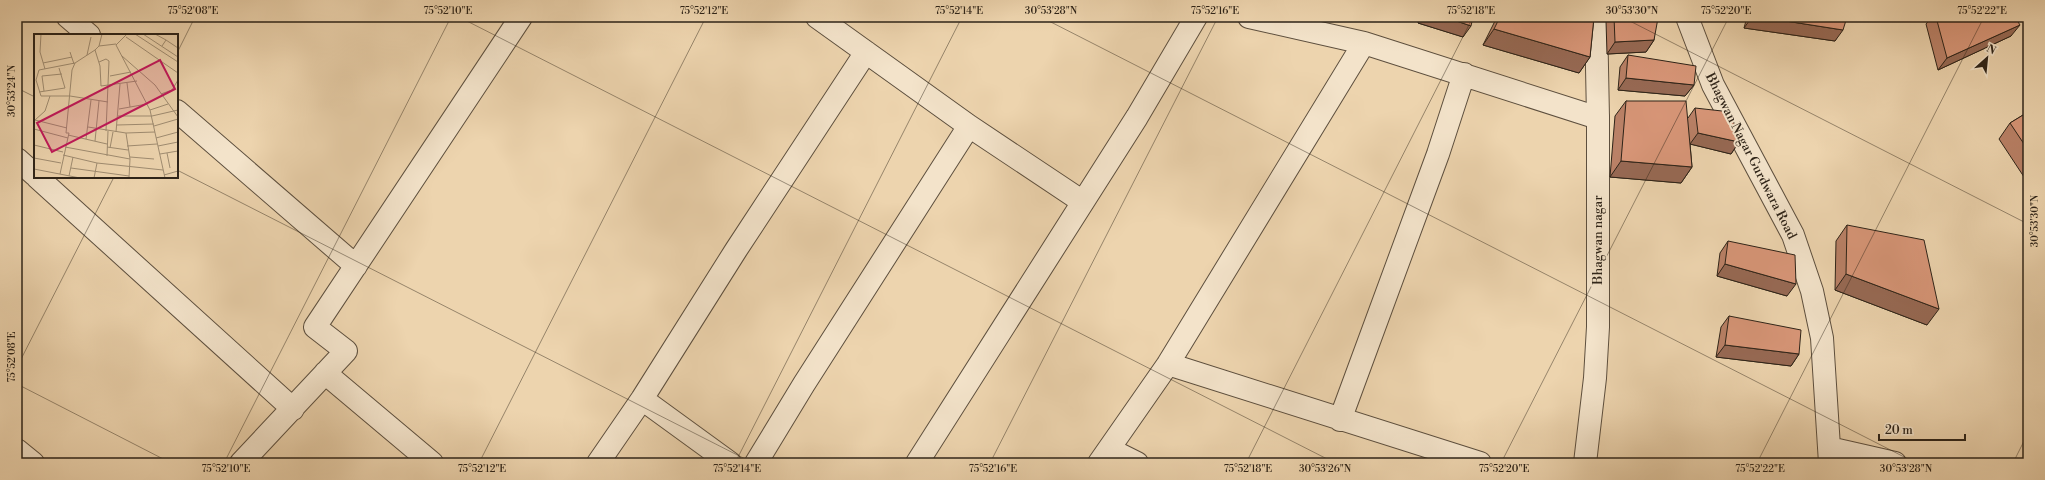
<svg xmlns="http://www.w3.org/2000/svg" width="2045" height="480" font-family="'Libre Bodoni',serif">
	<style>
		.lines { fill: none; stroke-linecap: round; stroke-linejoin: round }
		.minor-casing { stroke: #5d4f3e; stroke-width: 24 }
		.tertiary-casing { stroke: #5d4f3e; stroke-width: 24 }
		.minor { stroke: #f3e3ca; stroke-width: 22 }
		.tertiary { stroke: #f3e3ca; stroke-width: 22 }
		.wall { fill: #ba8167; stroke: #2d2318 }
		.shaded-wall { fill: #976954; stroke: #2d2318 }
		.building { fill: #d89678; stroke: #2d2318 }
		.ticks { fill: none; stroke: #2d2318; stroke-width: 1; stroke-opacity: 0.45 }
		.labels { text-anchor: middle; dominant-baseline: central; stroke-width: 4; stroke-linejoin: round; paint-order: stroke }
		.street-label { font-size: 13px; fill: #2d2318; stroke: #f3e3ca }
		.inset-road { fill: none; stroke: #a08d72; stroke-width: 1 }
		.view { fill: #c2185b; fill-opacity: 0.15; stroke: #c2185b; stroke-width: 2 }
		.inset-edge { fill: none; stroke: #2d2318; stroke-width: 2 }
		.neatline { fill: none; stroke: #2d2318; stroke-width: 1.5 }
		.ticks-label { font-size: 10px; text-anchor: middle; fill: #2d2318 }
	</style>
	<rect width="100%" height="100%" fill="#edd4ae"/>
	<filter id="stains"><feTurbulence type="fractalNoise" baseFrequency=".005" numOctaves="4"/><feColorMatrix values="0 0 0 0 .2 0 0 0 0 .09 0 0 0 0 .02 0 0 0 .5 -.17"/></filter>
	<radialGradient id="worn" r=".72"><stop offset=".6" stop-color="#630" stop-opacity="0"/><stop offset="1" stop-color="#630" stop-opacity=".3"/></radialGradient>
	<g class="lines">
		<!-- minor casing -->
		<g class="minor-casing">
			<path id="minor" d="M68 17 89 35
				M817 17 969 126 1083 202
				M1249 17 1364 43 1598 118
				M1687 17 1713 85 1793 235 1812 291 1822 338 1830 463
				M177 111 356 266
				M17 159 35 175
				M37 177 293 409
				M1168 364 1480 463
				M325 373 432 463
				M642 399 730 463
				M1340 420 1438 154 1464 74
				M1829 448 1895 463
				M1109 449 1137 463
				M17 450 33 463
				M241 463 346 351 315 327 521 17
				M598 463 642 399 736 250 866 52
				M756 463 804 384 969 126
				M917 463 1137 117 1196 17
				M1099 463 1168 364 1364 43"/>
		</g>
		<!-- tertiary casing -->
		<g class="tertiary-casing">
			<path id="tertiary" d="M1585 463 1595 378 1598 327V118L1596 17"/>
		</g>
		<!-- minor -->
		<use href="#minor" class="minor"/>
		<!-- tertiary -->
		<use href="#tertiary" class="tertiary"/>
	</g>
	<!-- wall -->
	<path class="wall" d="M1419 17H1473L1463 37 1418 23Z
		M1497 17H1594L1590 57 1579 73 1483 45Z
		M1608 17H1654V40L1646 52 1607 54 1606 21Z
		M1747 17H1847L1835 41 1744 28Z
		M1932 17H2015L2011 36 1938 70 1926 24Z
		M1628 55 1694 85 1685 96 1618 90 1620 67Z
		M1626 101 1688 118 1695 108 1739 142 1731 154 1690 144 1692 167 1681 183 1610 177 1615 116Z
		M2028 112V183L1999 139 2010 123Z
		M1847 225 1927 325 1835 290 1836 241Z
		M1728 241 1787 296 1717 276 1720 253Z
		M1729 316 1799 354 1791 366 1716 357 1721 327Z"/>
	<!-- shaded-wall -->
	<path class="shaded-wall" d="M1422 17H1445L1471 26 1463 37 1418 23Z
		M1660 17H1666L1665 19Z
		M1752 17H1760L1843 30 1835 41 1744 28Z
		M2020 25 2011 36 1938 70 1947 58Z
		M1494 29 1590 57 1579 73 1483 45Z
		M1654 40 1646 52 1607 54 1615 42Z
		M1626 78 1694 85 1685 96 1618 90Z
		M1698 133 1739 142 1731 154 1690 144Z
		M1621 161 1692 167 1681 183 1610 177Z
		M1725 264 1796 284 1787 296 1717 276Z
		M1846 274 1939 309 1927 325 1835 290Z
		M1725 345 1799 354 1791 366 1716 357Z"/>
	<!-- building -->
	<path class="building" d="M1445 17H1473L1471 26Z
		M1500 17H1594L1590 57 1494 29Z
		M1614 17H1654L1658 18 1654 40 1615 42Z
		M1760 17H1847L1843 30Z
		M1936 17H2015L2020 25 1947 58Z
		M1628 55 1696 66 1694 85 1626 78Z
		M1626 101H1686L1692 167 1621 161Z
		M1695 108 1731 112 1739 142 1698 133Z
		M2028 112V150L2010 123Z
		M1847 225 1924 240 1939 309 1846 274Z
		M1728 241 1795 255 1796 284 1725 264Z
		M1729 316 1801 330 1799 354 1725 345Z"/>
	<!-- ticks -->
	<path class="ticks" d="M459 17 1335 463M1041 17 1916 463M1622 17 2028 224M177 53 195 17M17 88 35 97M177 170 753 463M17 367 114 177M17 384 171 463M224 463 451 17M479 463 706 17M735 463 962 17M990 463 1218 17M1246 463 1473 17M1501 463 1729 17M1757 463 1984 17M2013 463 2028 433"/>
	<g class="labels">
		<!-- street labels -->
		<g class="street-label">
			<text transform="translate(1751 156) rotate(63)">Bhagwan Nagar Gurdwara Road</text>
			<text transform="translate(1598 240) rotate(-90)">Bhagwan nagar</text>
		</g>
	</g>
	<!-- overview -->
	<g transform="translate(34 34)">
		<rect width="144" height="144" fill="#edd4ae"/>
		<path class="inset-road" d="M7 0 6 18 11 35M68 0 65 12 61 16 41 29 5 36 2 46 7 62H36L74 68M93 0 82 11 116 76 131 144M101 0 144 28M109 0 144 23M121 0 132 6M92 3 144 39M65 12 82 10M128 12 132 6 144 14M61 16 66 32 67 52 103 47M36 18 40 30M53 21 57 3M88 22 121 51 144 83M65 28 72 25 75 27 72 97M9 29 38 23M76 42 97 38M93 49 96 73M10 57 8 42 28 40M5 58 31 54 25 34M127 60 138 56 144 46M85 75 113 70M116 76 134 70M84 82H118M118 82 144 76M1 86 33 94M1 86 11 77 16 62M83 91 120 90M120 92 144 85M54 93 92 99 121 98M0 95 34 104M82 98 86 50M92 99 96 125 95 144M34 101 73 110M122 104 144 98M52 105 57 66M61 107 65 67M0 111 29 118M93 112 123 110M124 112 144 108M31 113 96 125M73 113 94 116M76 114 79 98M133 119 136 134M126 120 144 117M29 121 63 129 129 136M73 122 74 97M96 123 120 125M0 124 27 129M37 134 95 142M0 135 46 144M26 140 35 99H32L38 36 41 29M130 141 144 137M35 142 39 123M60 144 63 129"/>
		<path class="view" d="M126 26 141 55 18 118 3 89Z"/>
		<rect width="144" height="144" class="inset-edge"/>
	</g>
	<!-- margin -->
	<rect width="2045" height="480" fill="none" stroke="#edd4ae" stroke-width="44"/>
	<!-- north arrow -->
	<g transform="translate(1987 58) rotate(27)" stroke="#f3e3ca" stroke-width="3" paint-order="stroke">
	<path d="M0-3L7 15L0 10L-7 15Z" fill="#2d2318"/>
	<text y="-6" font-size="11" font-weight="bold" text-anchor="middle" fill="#2d2318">N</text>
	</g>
	<!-- scale -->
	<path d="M1879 434v6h86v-6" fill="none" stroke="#2d2318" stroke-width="2"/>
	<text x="1885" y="434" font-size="12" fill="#2d2318" stroke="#f3e3ca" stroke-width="3" paint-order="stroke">20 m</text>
	<rect x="22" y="22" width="2001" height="436" class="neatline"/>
	<g class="ticks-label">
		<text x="193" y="14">75°52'08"E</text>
		<text x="448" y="14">75°52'10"E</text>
		<text x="704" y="14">75°52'12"E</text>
		<text x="959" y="14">75°52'14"E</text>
		<text x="1051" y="14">30°53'28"N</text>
		<text x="1215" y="14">75°52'16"E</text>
		<text x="1471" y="14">75°52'18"E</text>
		<text x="1632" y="14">30°53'30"N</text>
		<text x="1726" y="14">75°52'20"E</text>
		<text x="1982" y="14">75°52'22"E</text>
		<text transform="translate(11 91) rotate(-90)" y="4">30°53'24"N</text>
		<text transform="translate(2034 221) rotate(-90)" y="4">30°53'30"N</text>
		<text transform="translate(11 357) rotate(-90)" y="4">75°52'08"E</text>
		<text x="226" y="472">75°52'10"E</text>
		<text x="482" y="472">75°52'12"E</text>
		<text x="737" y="472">75°52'14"E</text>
		<text x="993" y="472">75°52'16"E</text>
		<text x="1248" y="472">75°52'18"E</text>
		<text x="1325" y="472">30°53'26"N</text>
		<text x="1504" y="472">75°52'20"E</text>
		<text x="1760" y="472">75°52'22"E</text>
		<text x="1906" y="472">30°53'28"N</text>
	</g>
	<rect width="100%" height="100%" filter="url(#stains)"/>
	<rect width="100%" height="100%" fill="url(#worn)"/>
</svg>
